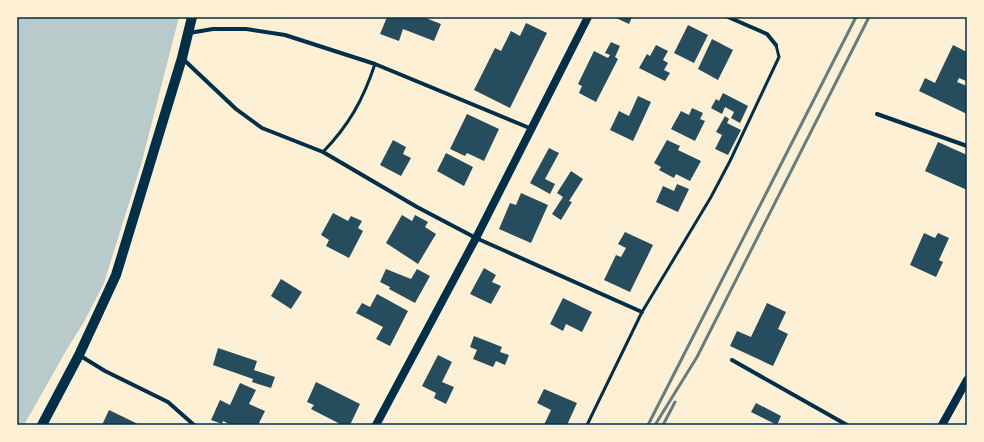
<svg xmlns="http://www.w3.org/2000/svg" width="984" height="442" font-family="Raleway,sans-serif">
	<style>
		.green { fill: #b9caca }
		.building { fill: #264d5e }
		.lines { fill: none; stroke-linecap: round; stroke-linejoin: round }
		.service { stroke: #003049; stroke-width: 3 }
		.minor { stroke: #003049; stroke-width: 4 }
		.secondary { stroke: #003049; stroke-width: 8 }
		.primary { stroke: #003049; stroke-width: 10 }
		.rail { stroke: #657d81; stroke-width: 3 }
		.neatline { fill: none; stroke: #003049; stroke-width: 1.5 }
	</style>
	<rect width="100%" height="100%" fill="#fdf0d5"/>
	<!-- green -->
	<path class="green" d="M17 17H179L141 165 104 283 84 322 67 349 24 425H17Z"/>
	<!-- building -->
	<path class="building" d="M387 17H423L441 24 434 41 403 29 399 41 380 34Z
		M614 17H632L629 24Z
		M526 23 547 33 510 108 474 90 495 48 501 51 511 31 520 36Z
		M688 25 708 35 694 63 674 53Z
		M712 39 733 50 718 80 698 69Z
		M611 42 620 46 615 57 618 59 596 102 579 93 582 86 578 84 594 51 608 58 610 55 605 53Z
		M656 45 668 51 663 60 668 63 664 70 670 73 665 81 639 68 647 54 650 56Z
		M953 45 967 52V79L966 81 959 78 957 82 967 86V114L919 91 925 78 935 83Z
		M723 93 748 106 740 123 731 118 734 112 725 107 722 114 711 108 716 99 719 101Z
		M638 96 651 102 633 141 610 130 619 111 629 116Z
		M692 108 703 113 700 119 705 121 695 141 671 129 681 111 689 115Z
		M467 114 499 129 484 161 467 153 465 156 450 149Z
		M725 116 729 119 727 123 741 130 728 155 715 149 722 135 716 132Z
		M393 140 406 147 403 154 411 158 401 176 380 165Z
		M667 140 680 146 678 150 701 161 690 181 676 174 674 178 659 170 661 167 654 163Z
		M938 142 967 155V190L925 171Z
		M549 148 559 153 545 179 555 184 550 194 530 183Z
		M446 153 473 167 464 186 437 171Z
		M571 171 583 179 569 201 572 202 561 220 552 214 563 197 557 193Z
		M677 184 689 189 678 212 656 202 663 186 674 191Z
		M521 193 548 205 531 243 499 229 510 203 516 205Z
		M333 213 348 221 351 216 362 221 358 228 363 231 349 258 326 246 329 240 321 235Z
		M402 215 412 221 415 215 428 222 425 227 436 234 418 264 386 243Z
		M625 232 653 245 630 292 604 280 616 255 621 257 626 248 618 244Z
		M924 233 935 238 938 233 949 238 939 260 943 262 936 277 910 265Z
		M484 268 496 275 492 282 501 286 491 304 470 294Z
		M386 269 411 279 417 269 430 276 415 303 389 289 390 287 380 282Z
		M281 279 302 292 291 309 271 296Z
		M377 294 408 311 390 346 376 339 383 327 356 313 362 303 370 307Z
		M563 298 592 312 582 332 566 324 563 331 550 324Z
		M767 303 786 312 778 329 788 334 773 366 730 346 737 331 751 337Z
		M474 336 502 347 500 352 509 355 505 365 496 361 493 367 473 359 477 350 470 347Z
		M218 348 257 361 254 370 275 377 271 388 252 382 253 379 213 365Z
		M438 355 452 362 442 382 454 387 446 404 434 398 436 393 422 386Z
		M316 382 360 404 350 425H342L311 409 314 405 307 402Z
		M240 383 256 390 249 404 265 411 258 425H231L223 421 222 424 211 420 220 400 230 405Z
		M544 389 577 403 567 425H544L551 410 537 403Z
		M756 403 781 416 777 425 751 412Z
		M109 410 140 425H102Z"/>
	<g class="lines">
		<!-- service -->
		<path class="service" d="M323 152C349 125 363 100 375 64
			M587 425 642 312 711 197 730 161 779 57 776 45"/>
		<!-- minor -->
		<path class="minor" d="M728 17 767 34 776 45
			M189 33 213 29H246L285 35 375 64 532 129
			M183 59 236 109 262 128 323 152 417 207 476 238 642 312
			M877 114 967 146
			M79 355 105 371 168 402 194 425
			M732 360 847 425"/>
		<!-- secondary -->
		<path class="secondary" d="M376 425 476 238 588 17
			M942 425 967 380"/>
		<!-- primary -->
		<path class="primary" d="M42 425 79 355 116 275 182 58 192 17"/>
		<!-- rail -->
		<path class="rail" d="M648 425 856 17
			M655 425 697 357 869 17
			M663 425 675 402"/>
	</g>
	<!-- border -->
	<rect width="984" height="442" fill="none" stroke="#fdf0d5" stroke-width="36"/>
	<rect x="18" y="18" width="948" height="406" class="neatline"/>
</svg>
